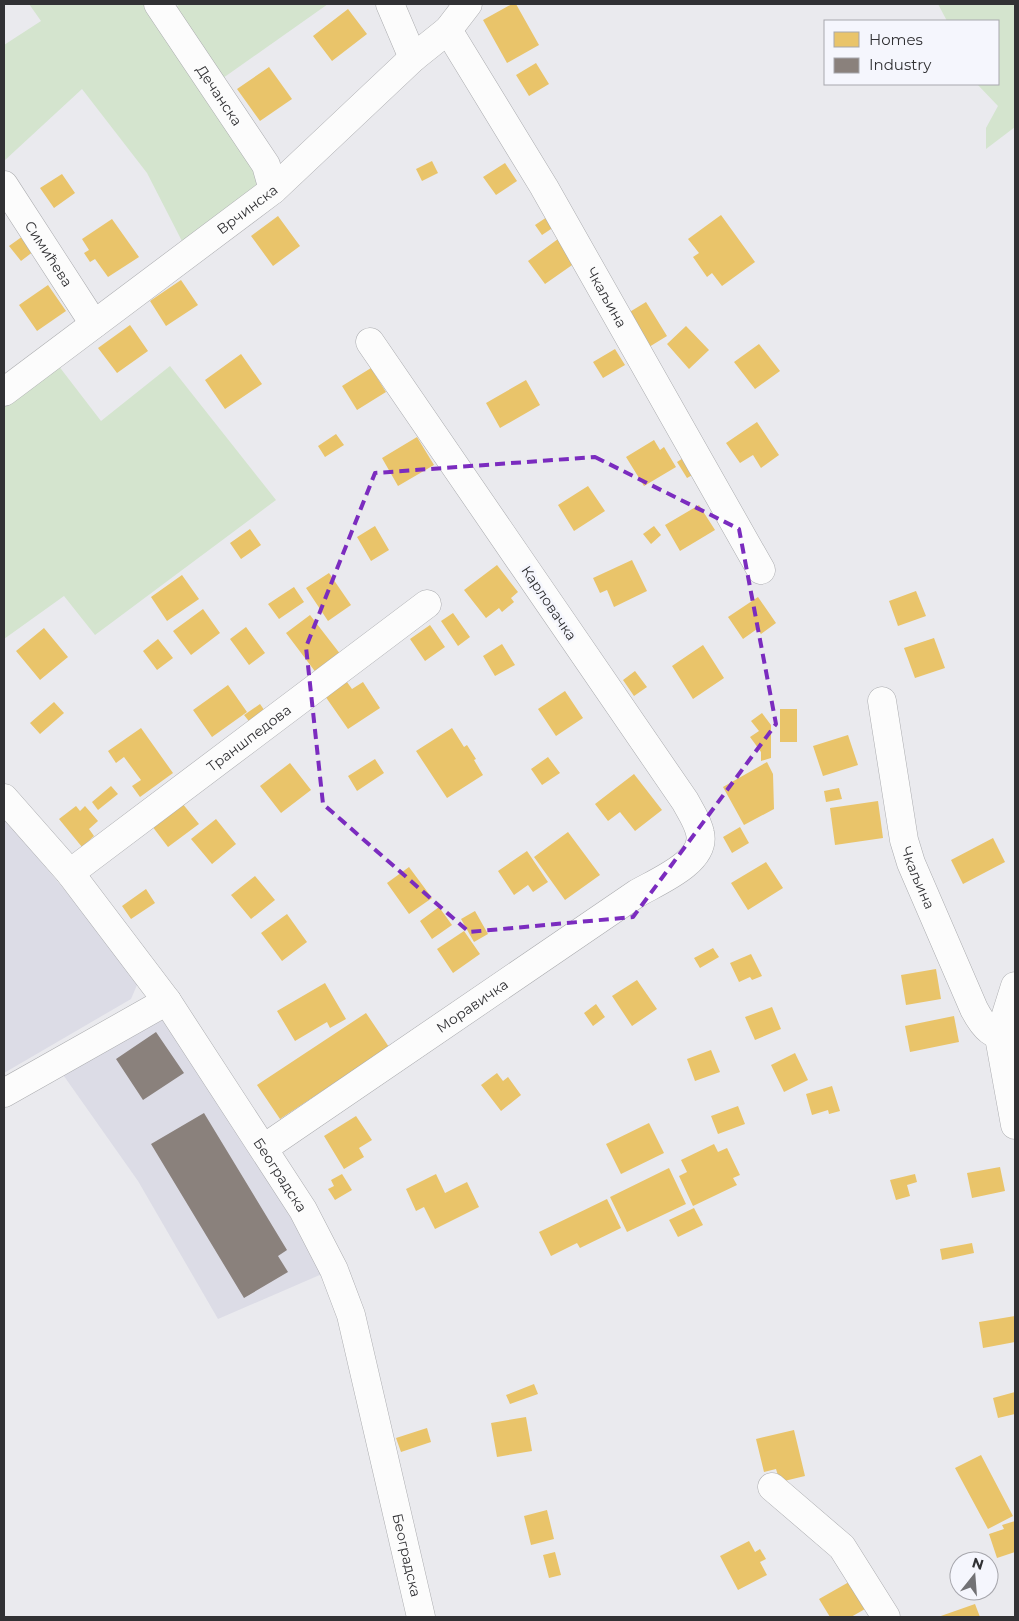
<svg xmlns="http://www.w3.org/2000/svg" width="1019" height="1621" font-family="Montserrat,sans-serif">
	<style>
		.built { fill: #dcdce6 }
		.green { fill: #d4e4ce }
		.homes { fill: #e9c46a }
		.industry { fill: #8a817c }
		.lines { fill: none; stroke-linecap: round; stroke-linejoin: round }
		.minor-casing { stroke: #abacaf; stroke-width: 29 }
		.minor { stroke: #fcfcfc; stroke-width: 28 }
		.marked { fill: none; stroke: #7b2cbf; stroke-width: 4; stroke-dasharray: 10 6; stroke-linejoin: round }
		.labels { text-anchor: middle; dominant-baseline: central; stroke-width: 5; stroke-linejoin: round; paint-order: stroke }
		.street-label { font-size: 14px; fill: #313134; stroke: #f5f6fd }
	</style>
	<rect width="100%" height="100%" fill="#eaeaee"/>
	<!-- built -->
	<path class="built" d="M4 818 133 971 137 985 131 999 4 1073Z
		M157 1016 168 1018 292 1211 322 1274 218 1319 138 1181 59 1069Z"/>
	<!-- green -->
	<path class="green" d="M29 4H151L266 188 185 247 147 173 82 89 4 161V45L41 21Z
		M180 4H328L216 83 168 12Z
		M938 4H1015V127L986 149V128L998 106 977 84H998V21H947Z
		M58 365 101 421 170 366 276 500 95 635 64 596 4 639V407Z"/>
	<!-- homes -->
	<path class="homes" d="M512 4H516L539 45 507 63 483 20Z
		M348 9 367 34 332 61 313 36Z
		M536 63 549 84 529 96 516 75Z
		M269 67 292 99 260 121 237 89Z
		M432 161 438 173 422 181 416 169Z
		M505 163 517 181 496 195 483 177Z
		M62 174 75 193 54 208 40 188Z
		M550 215 557 225 542 235 535 225Z
		M721 215 755 262 722 286 712 273 707 277 693 257 699 253 688 239Z
		M278 216 300 246 273 266 251 236Z
		M112 219 139 257 108 277 95 259 90 262 84 253 89 250 82 239Z
		M23 236 34 251 21 261 9 246Z
		M558 239 575 263 545 284 528 261Z
		M181 280 198 305 166 326 150 301Z
		M48 285 66 311 37 331 19 305Z
		M646 302 667 336 649 347 628 313Z
		M130 325 148 351 117 373 98 348Z
		M686 326 709 350 689 369 667 344Z
		M759 344 780 371 755 389 734 362Z
		M615 349 625 365 603 378 593 362Z
		M241 354 262 384 225 409 205 380Z
		M371 368 386 392 357 410 342 386Z
		M526 380 540 405 500 428 486 403Z
		M757 422 779 455 761 468 753 455 740 463 726 443Z
		M336 434 344 445 325 457 318 446Z
		M417 437 434 465 398 486 382 458Z
		M654 440 660 450 664 447 676 467 644 486 626 457Z
		M688 455 698 472 687 478 677 462Z
		M588 486 605 511 574 531 558 505Z
		M699 505 715 530 680 551 665 525Z
		M375 526 389 550 371 561 357 537Z
		M654 526 661 535 651 544 643 534Z
		M250 529 261 545 241 559 230 543Z
		M632 560 647 591 614 607 607 590 600 593 593 578Z
		M497 565 518 592 511 598 514 602 502 612 499 608 486 618 464 590Z
		M329 573 351 605 328 621 306 588Z
		M182 575 199 599 167 621 151 597Z
		M294 587 304 602 279 619 268 604Z
		M916 591 926 616 898 626 889 601Z
		M758 597 776 623 761 634 757 629 743 639 728 617Z
		M203 609 220 633 191 655 173 631Z
		M453 613 470 637 458 646 441 621Z
		M310 615 341 655 317 674 286 633Z
		M430 625 445 647 425 661 410 639Z
		M246 627 265 653 249 665 230 639Z
		M44 628 68 657 40 680 16 651Z
		M934 638 945 668 915 678 904 648Z
		M158 639 173 658 157 670 143 651Z
		M502 644 515 665 495 676 483 656Z
		M703 645 724 678 693 699 672 666Z
		M635 671 647 687 634 696 623 680Z
		M347 682 352 689 363 682 380 708 348 729 325 696Z
		M228 685 247 712 212 737 193 710Z
		M565 691 583 718 556 736 538 709Z
		M54 702 64 713 40 734 30 723Z
		M260 704 267 714 252 725 244 715Z
		M780 709H797V742H780Z
		M762 713 771 725V758L761 761V752L750 737 759 731 751 721Z
		M141 728 173 773 140 797 132 786 141 780 124 757 116 763 108 751Z
		M452 728 464 747 467 745 476 759 474 760 483 775 447 798 416 751Z
		M848 735 858 765 823 776 813 746Z
		M548 757 560 773 542 785 531 769Z
		M375 759 384 773 357 791 348 776Z
		M767 762 773 774 774 809 744 825 723 787Z
		M290 763 311 790 281 813 260 786Z
		M634 774 662 810 635 831 620 812 608 821 595 804Z
		M111 786 118 794 98 810 92 802Z
		M839 788 842 799 826 802 824 791Z
		M878 801 883 838 835 845 830 808Z
		M182 803 199 824 168 847 152 826Z
		M76 806 80 811 85 806 98 821 89 829 94 836 82 847 59 819Z
		M216 819 236 844 212 864 191 839Z
		M740 827 749 843 732 853 723 837Z
		M568 832 600 875 565 900 534 857Z
		M993 838 1005 862 963 884 951 860Z
		M527 851 548 882 533 892 528 885 514 895 498 871Z
		M766 862 783 888 748 910 731 883Z
		M409 867 432 898 409 914 387 883Z
		M255 876 275 900 251 919 231 895Z
		M146 889 155 903 131 919 122 906Z
		M439 907 452 925 432 939 420 921Z
		M475 911 488 934 474 942 461 919Z
		M287 914 307 942 282 961 261 933Z
		M464 931 480 954 453 973 437 949Z
		M713 948 719 957 700 968 694 958Z
		M751 954 762 976 752 980 750 977 739 982 730 963Z
		M936 969 941 999 906 1005 901 975Z
		M637 980 657 1009 632 1026 612 996Z
		M325 983 346 1019 330 1028 327 1022 295 1041 277 1011Z
		M596 1004 605 1017 593 1026 584 1013Z
		M772 1007 781 1029 755 1040 745 1017Z
		M366 1013 389 1047 280 1119 257 1085Z
		M954 1016 959 1042 910 1052 905 1026Z
		M711 1050 720 1072 695 1081 687 1059Z
		M795 1053 808 1080 784 1092 771 1065Z
		M497 1073 503 1081 508 1077 521 1095 501 1111 481 1085Z
		M832 1086 840 1111 829 1114 828 1110 812 1115 806 1094Z
		M738 1106 745 1124 718 1134 711 1116Z
		M356 1116 372 1140 359 1148 364 1157 344 1169 324 1136Z
		M649 1123 664 1153 621 1174 606 1144Z
		M714 1144 718 1152 727 1148 740 1175 733 1178 737 1185 693 1206 679 1176 687 1172 681 1160Z
		M1000 1167 1005 1191 972 1198 967 1173Z
		M669 1168 686 1204 627 1232 610 1197Z
		M342 1174 352 1190 335 1200 328 1189 334 1186 331 1180Z
		M436 1174 445 1193 467 1182 479 1207 435 1229 424 1207 416 1211 406 1189Z
		M915 1174 917 1182 907 1185 910 1196 896 1200 890 1180Z
		M607 1199 621 1228 580 1248 577 1243 551 1256 539 1232Z
		M694 1208 703 1225 678 1237 669 1220Z
		M972 1243 974 1253 942 1260 940 1249Z
		M1015 1316V1342L983 1348 979 1322Z
		M534 1384 538 1394 510 1404 506 1395Z
		M1015 1392V1414L998 1418 993 1398Z
		M526 1417 532 1451 497 1457 491 1423Z
		M427 1428 431 1442 401 1452 396 1438Z
		M794 1430 805 1476 780 1482 776 1469 764 1472 756 1439Z
		M981 1455 1013 1516 988 1529 955 1468Z
		M547 1510 554 1539 531 1545 524 1516Z
		M1015 1521V1552L997 1558 989 1534 1004 1529 1002 1525Z
		M749 1541 755 1552 760 1549 766 1559 760 1562 767 1575 738 1590 720 1556Z
		M555 1552 561 1575 549 1578 543 1555Z
		M849 1582 865 1609 851 1617H830L819 1599Z
		M975 1604 980 1617H938Z"/>
	<!-- industry -->
	<path class="industry" d="M156 1032 184 1073 143 1100 116 1059Z
		M204 1113 287 1250 278 1256 288 1272 244 1298 151 1144Z"/>
	<g class="lines">
		<!-- minor casing -->
		<g class="minor-casing">
			<g id="minor">
				<path id="s1" d="M158 4 266 165 273 190"/>
				<path d="M390 4 413 58"/>
				<path id="s2" d="M448 30 544 187 761 570"/>
				<path id="s3" d="M4 185 94 324"/>
				<path id="s4" d="M4 392 273 190 413 58 448 30 468 4"/>
				<path id="s5" d="M882 701 904 840 911 863 974 1009C985 1030 992 1035 1015 1041"/>
				<path id="s6" d="M4 798 70 873 167 1001 303 1210 334 1270 351 1315 421 1617"/>
				<path id="s7" d="M70 873 427 604"/>
				<path d="M1015 986 999 1037 1015 1125"/>
				<path d="M4 1093 167 1001"/>
				<path id="s8" d="M264 1148 636 894C656 882 707 862 700 833 698 822 691 812 685 801L370 342"/>
				<path d="M772 1487 842 1547 886 1617"/>
			</g>
		</g>
		<!-- minor -->
		<use href="#minor" class="minor"/>
	</g>
	<!-- marked area -->
	<path class="marked" d="M595 457 739 529 776 724 633 917 469 932 323 804 306 647 375 473Z"/>
	<g class="labels">
		<!-- street labels -->
		<g class="street-label">
			<text stroke="none"><textPath href="#s1" startOffset="110">Дечанска</textPath></text>
			<text stroke="none"><textPath href="#s4" startOffset="304">Врчинска</textPath></text>
			<text stroke="none"><textPath href="#s3" startOffset="82">Симићева</textPath></text>
			<text stroke="none"><textPath href="#s2" startOffset="311">Чкаљина</textPath></text>
			<text transform="translate(549 603) rotate(56)">Карловачка</text>
			<text stroke="none"><textPath href="#s7" startOffset="224">Траншпедова</textPath></text>
			<text stroke="none"><textPath href="#s5" startOffset="181">Чкаљина</textPath></text>
			<text stroke="none"><textPath href="#s8" startOffset="252">Моравичка</textPath></text>
			<text stroke="none"><textPath href="#s6" startOffset="468">Београдска</textPath></text>
			<text stroke="none"><textPath href="#s6" startOffset="872">Београдска</textPath></text>
		</g>
	</g>
	<!-- border -->
	<rect width="1019" height="1621" fill="none" stroke="#313134" stroke-width="10"/>
	<!-- legend -->
	<rect x="824" y="20" width="175" height="65" fill="#f5f6fd" stroke="#a7a7ad"/>
	<rect x="834" y="32" width="25" height="15" fill="#e9c46a" stroke="#a7a7ad"/>
	<text x="869" y="45" font-size="15" fill="#313134">Homes</text>
	<rect x="834" y="58" width="25" height="15" fill="#8a817c" stroke="#a7a7ad"/>
	<text x="869" y="70" font-size="15" fill="#313134">Industry</text>
	<!-- north arrow -->
	<g transform="translate(974 1576) rotate(17)"><circle r="24" fill="#f5f6fd" stroke="#a7a7ad"/>
	<path d="M0-4L9 19L0 12L-9 19Z" fill="#727275"/>
	<text y="-8" font-size="14" font-weight="bold" text-anchor="middle" fill="#313134">N</text>
	</g>
</svg>
